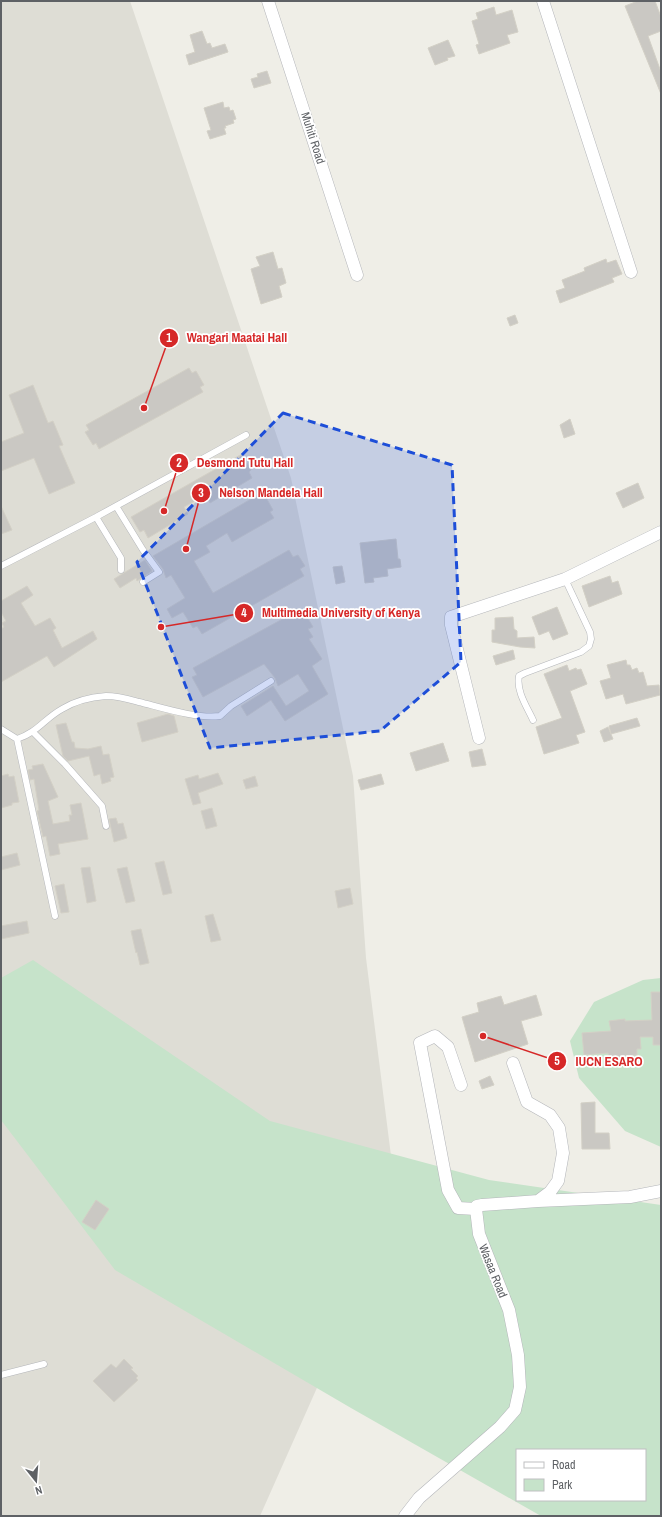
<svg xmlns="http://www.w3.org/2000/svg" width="662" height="1517" font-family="'Archivo Narrow',sans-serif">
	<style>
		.education { fill: #deddd5 }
		.green { fill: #c6e3ca; fill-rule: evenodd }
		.building { fill: #cac8c3; stroke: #d3d0c6 }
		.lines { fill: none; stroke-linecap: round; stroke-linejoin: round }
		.service-casing { stroke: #b4b6ba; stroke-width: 7 }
		.minor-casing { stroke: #b4b6ba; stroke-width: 13 }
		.service { stroke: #fff; stroke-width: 6 }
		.minor { stroke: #fff; stroke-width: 12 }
		.marked { fill: #1d4ed8; fill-opacity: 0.2; stroke: #1d4ed8; stroke-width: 3; stroke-dasharray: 8 5; stroke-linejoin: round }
		.labels { text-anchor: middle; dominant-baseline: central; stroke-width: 3.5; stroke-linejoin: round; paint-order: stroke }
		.street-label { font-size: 12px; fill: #5e6165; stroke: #fff }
		.leader { fill: none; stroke: #d62828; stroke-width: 1.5 }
		.callout-dot { fill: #d62828; stroke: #fff; stroke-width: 1.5 }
		.mark-label { font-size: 12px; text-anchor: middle; font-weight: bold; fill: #fff }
		.callout-label { font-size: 13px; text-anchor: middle; font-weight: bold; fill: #d62828; stroke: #fff; stroke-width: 3.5; stroke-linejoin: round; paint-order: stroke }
	</style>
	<rect width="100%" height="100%" fill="#efeee7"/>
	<!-- education -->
	<path class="education" d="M1 1H130L291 478 353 776 366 958 399 1219 340 1336 260 1516H1Z"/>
	<!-- green -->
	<path class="green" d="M33 960 270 1121 489 1180 661 1205V1516H541L351 1408 115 1270 1 1120V978ZM517 1450H645V1500H517Z
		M661 978V1147L625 1131 579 1078 570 1041 594 1002 643 980Z"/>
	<!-- building -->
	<path class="building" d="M638 1H655L661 17V31L648 36 661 72V94L625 6Z
		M494 7 496 15 512 10 518 32 507 35 510 43 479 54 476 45 479 44 472 21 478 19 476 13Z
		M202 31 207 44 210 43 212 48 225 44 228 52 189 65 186 55 195 52 190 35Z
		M448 40 455 56 447 58 448 60 435 65 428 48Z
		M267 71 271 83 254 88 251 79 258 77 257 74Z
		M223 102 224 108 229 107 230 111 233 110 236 119 233 120 234 123 225 126 226 128H224L226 134 210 139 207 131 211 130 204 108Z
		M273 252 278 269 282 268 286 283 279 286 282 297 261 304 251 269 260 266 256 257Z
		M606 259 607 263 616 260 622 274 612 278 614 282 560 303 556 291 565 288 562 280 585 271 584 268Z
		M515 315 518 323 510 326 507 318Z
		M189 368 192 373 196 371 204 385 200 387 203 392 99 449 96 443 93 445 85 432 89 430 86 425Z
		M33 385 48 423 53 421 63 445 59 446 75 483 49 494 34 458 1 471V442L24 433 9 395Z
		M570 419 575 434 564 438 560 425Z
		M242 454 251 470 249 472 252 478 210 503 206 495 184 507 188 514 148 538 144 530 140 532 131 517Z
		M638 483 644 498 623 508 616 493Z
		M263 492 273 510 270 512 274 518 232 542 227 533 206 546 210 552 194 561 213 593 289 550 293 557 298 555 305 566 300 569 304 576 202 634 197 626 193 628 183 612 172 618 167 609 185 598 171 575 166 578 163 569 153 556Z
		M1 506 12 530 1 534Z
		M396 539 398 559H400L401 567 387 569 388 576 373 578 374 582 365 583 360 543Z
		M145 560 152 571 137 581 136 578 120 588 114 579Z
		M342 566 345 582 336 584 333 567Z
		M610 576 612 583 618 581 622 594 589 607 582 586Z
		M27 586 33 595 21 603 35 626 50 618 56 628 53 630 62 648 93 631 97 639 54 667 47 656 1 682V629L4 627 2 623 6 621 1 612V601Z
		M557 607 568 634 553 640 549 631 539 635 532 617Z
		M299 610 303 617 306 615 313 627 308 629 313 637 309 639 322 659 312 666 328 694 285 721 271 700 247 716 241 706 273 686 286 706 309 691 298 674 278 686 275 678 264 664 203 697 192 677 197 675 193 668Z
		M513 617 514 629 517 631V638L534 637 535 648 520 647 492 642V630H495V618Z
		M513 650 515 659 496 665 493 656Z
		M626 660 627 665H630L632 670 637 668 639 673 643 672 647 686 659 685 660 695 626 704 623 694 606 699 600 681 611 678 607 665Z
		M567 665 569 671 576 668 577 670 581 669 587 684 570 691 585 732 576 735 579 743 544 754 536 727 562 718 544 674Z
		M168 714 174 716 178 732 142 742 137 723Z
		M637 718 640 726 611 734 609 726Z
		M66 723 72 742H74L75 748 88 749 101 746 103 755 109 754 114 777 110 778 111 781 102 784 100 774 94 776 89 756 68 761 63 756 56 725Z
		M608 727 613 739 604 742 600 731Z
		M443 743 449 761 416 771 410 753Z
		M482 749 486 765 472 767 469 752Z
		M43 764 58 797 48 801 53 824 70 821 69 815H72L70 805 81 803 88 839 58 844 60 854 50 856 46 836 43 837 37 811 39 810 34 779 30 780 28 770 33 769 32 766Z
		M218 773 223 784 198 793 201 803 193 805 185 779 198 775 199 779Z
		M8 774 9 777 14 776 19 802 12 803V805L1 808V776Z
		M381 774 384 784 361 790 358 780Z
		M255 776 258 786 246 789 243 780Z
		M212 808 217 826 206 829 201 811Z
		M116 818 118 824 123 823 127 838 114 842 109 819Z
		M17 853 20 865 1 870V857Z
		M164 861 172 893 163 895 155 863Z
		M90 867 96 901 87 903 81 868Z
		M127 867 135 901 126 903 117 869Z
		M64 884 69 912 61 913 55 886Z
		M350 888 353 904 338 908 335 891Z
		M213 914 221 940 211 942 205 916Z
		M27 921 29 933 1 939V926Z
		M141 929 149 963 140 965 137 952 136 953 131 931Z
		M651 992H661V1045H653V1037H640L641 1049H637V1055L609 1057 608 1053 584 1055 582 1033 611 1031 609 1021 625 1019V1021L652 1020Z
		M536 995 542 1015 521 1021 528 1044 475 1062 462 1017 479 1012 477 1003 501 996 504 1005Z
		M490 1076 494 1085 482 1089 479 1081Z
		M595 1102V1133H609L610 1149H582L581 1103Z
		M96 1200 109 1209 95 1230 82 1222Z
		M124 1359 133 1368 131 1369 138 1376 136 1378 138 1380 114 1402 93 1381 111 1364 116 1368Z"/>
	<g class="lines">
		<!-- service casing -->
		<g class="service-casing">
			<path id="service" d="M116 506 143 550 159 572 143 582
				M96 517 121 558V570
				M1 566 96 517 246 435
				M533 720C527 707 516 691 519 676L525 673 581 652 589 646 591 639 590 632 565 579
				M1 729 17 739 55 916
				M33 732 65 764 102 806 106 826
				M17 739C38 732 44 719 62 709 75 701 92 697 106 696 118 696 128 699 139 702 163 708 197 719 220 716L231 706 271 681
				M1 1375 44 1364"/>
		</g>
		<!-- minor casing -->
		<g class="minor-casing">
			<path id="minor" d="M268 1 357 275
				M543 1 631 272
				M479 738 451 625V617L565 579 661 532
				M461 1085 448 1047 435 1036 420 1043 448 1190 458 1208 476 1209
				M538 1201 630 1197 661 1191
				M405 1516 419 1498 500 1427 515 1410 520 1387 518 1355 509 1310 479 1234 476 1209 477 1206 482 1205 538 1201 550 1192 558 1181 563 1153 559 1128 550 1115 527 1102 513 1063"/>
		</g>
		<!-- service -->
		<use href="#service" class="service"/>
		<!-- minor -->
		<use href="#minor" class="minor"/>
	</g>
	<!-- marked area -->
	<path class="marked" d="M283 413 452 465 461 662 380 731 210 748 137 562Z"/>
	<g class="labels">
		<!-- street labels -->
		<g class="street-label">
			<text transform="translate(313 138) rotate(72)">Muhiti Road</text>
			<text transform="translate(493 1271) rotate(68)">Wasaa Road</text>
		</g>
	</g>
	<!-- callouts -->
	<path class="leader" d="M144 408L169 338M164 511L179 463M186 549L201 493M161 627L244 613M483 1036L557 1061"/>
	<g class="callout-dot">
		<circle cx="144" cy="408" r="4"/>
		<circle cx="164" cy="511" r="4"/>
		<circle cx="186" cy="549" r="4"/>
		<circle cx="161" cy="627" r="4"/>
		<circle cx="483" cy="1036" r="4"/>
		<circle cx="169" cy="338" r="10"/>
		<circle cx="179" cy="463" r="10"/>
		<circle cx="201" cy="493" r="10"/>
		<circle cx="244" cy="613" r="10"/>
		<circle cx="557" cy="1061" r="10"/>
	</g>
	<g class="mark-label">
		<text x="169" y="342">1</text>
		<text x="179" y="467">2</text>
		<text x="201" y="497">3</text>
		<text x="244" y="617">4</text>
		<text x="557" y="1065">5</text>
	</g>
	<g class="callout-label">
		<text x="237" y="342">Wangari Maatai Hall</text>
		<text x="245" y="467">Desmond Tutu Hall</text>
		<text x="271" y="497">Nelson Mandela Hall</text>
		<text x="341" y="617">Multimedia University of Kenya</text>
		<text x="609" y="1066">IUCN ESARO</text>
	</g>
	<!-- border -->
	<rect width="662" height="1517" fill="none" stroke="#5e6165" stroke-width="4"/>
	<!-- legend -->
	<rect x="516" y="1449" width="130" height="52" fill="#ffffff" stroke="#bfc0c1"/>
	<rect x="524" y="1462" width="20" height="6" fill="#ffffff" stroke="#bfc0c1"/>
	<text x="552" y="1469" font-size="12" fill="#5e6165">Road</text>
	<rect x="524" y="1479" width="20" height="12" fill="#c6e3ca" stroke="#bfc0c1"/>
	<text x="552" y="1489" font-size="12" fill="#5e6165">Park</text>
	<!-- north arrow -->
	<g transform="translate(36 1481) rotate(163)" stroke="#ffffff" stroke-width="3" paint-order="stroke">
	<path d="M0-3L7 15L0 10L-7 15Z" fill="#5e6165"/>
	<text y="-6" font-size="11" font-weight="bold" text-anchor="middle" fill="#5e6165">N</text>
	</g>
</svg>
